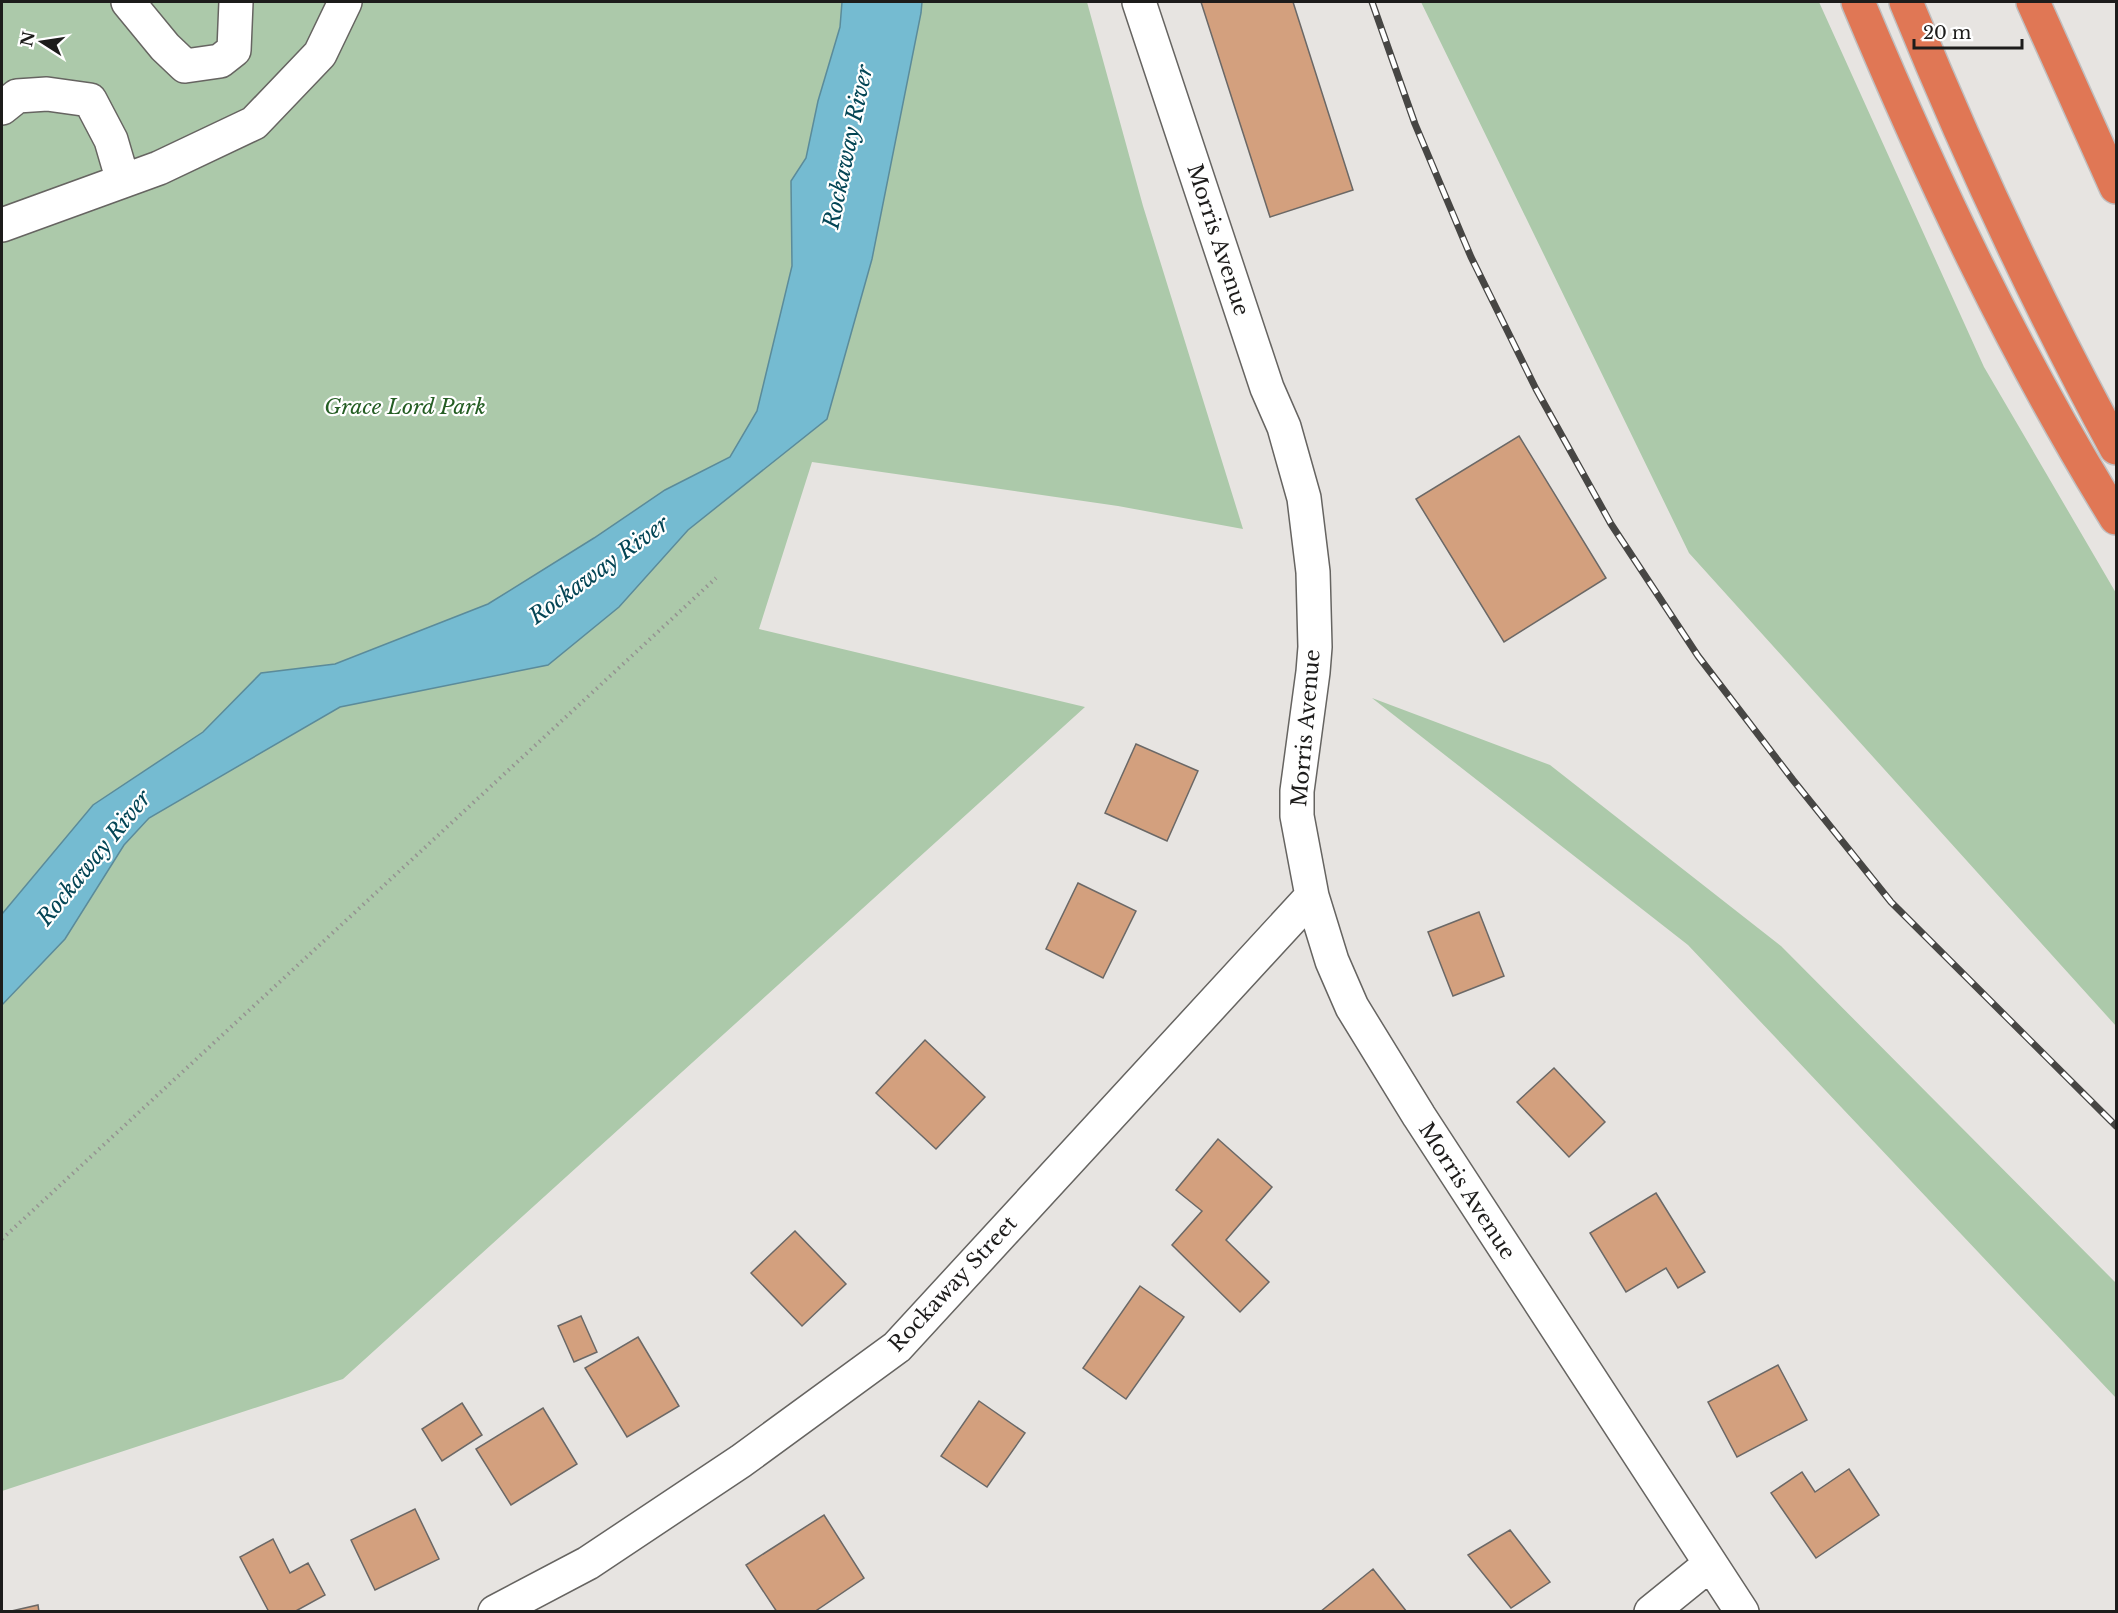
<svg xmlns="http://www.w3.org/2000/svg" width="2118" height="1613" font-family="'Libre Baskerville',serif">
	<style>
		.green { fill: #acc9aa }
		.water { fill: #75bbd1; stroke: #5b8b9a; stroke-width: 1.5 }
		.building { fill: #d3a07e; stroke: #6b6866; stroke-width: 1.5 }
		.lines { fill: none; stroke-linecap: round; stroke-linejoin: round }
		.minor-casing { stroke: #666461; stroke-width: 36 }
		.highway-casing { stroke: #c0bfbf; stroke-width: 36 }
		.path { stroke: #959391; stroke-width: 4; stroke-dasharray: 1.5 4.5; stroke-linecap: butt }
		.minor { stroke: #fff; stroke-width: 33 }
		.highway { stroke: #e07755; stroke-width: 33 }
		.rail-casing { stroke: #474644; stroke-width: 7 }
		.rail { stroke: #fff; stroke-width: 4.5; stroke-dasharray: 14; stroke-linecap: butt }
		.labels { text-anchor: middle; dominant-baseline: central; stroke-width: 4.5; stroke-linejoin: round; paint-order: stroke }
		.street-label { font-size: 21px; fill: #1d1c1b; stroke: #fff }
		.park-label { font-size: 21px; font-style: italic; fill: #245d23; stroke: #fff }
		.water-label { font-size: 22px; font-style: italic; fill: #044555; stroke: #fff }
	</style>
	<rect width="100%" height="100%" fill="#e7e4e1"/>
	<!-- green -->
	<path class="green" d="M2 2H1087L1143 206 1243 529 1118 506 812 462 759 629 1085 707 343 1379 2 1491Z
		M1421 2H1819L1984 367 2116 593V1026L1689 553Z
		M1372 698 1550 765 1781 946 2116 1283V1398L1688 945Z"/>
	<!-- water -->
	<path class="water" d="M842 2H922L921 13 872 259 827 419 688 530 619 607 548 665 340 707 149 818 124 845 65 939 2 1005V914L93 805 203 732 261 673 335 664 488 604 594 538 665 490 730 457 757 411 792 266 791 181 806 158 818 101 840 27Z"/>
	<!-- building -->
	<path class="building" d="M1201 2H1293L1353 190 1270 217Z
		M1519 436 1606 578 1504 642 1416 499Z
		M1136 744 1198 771 1167 841 1105 813Z
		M1078 883 1136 911 1103 978 1046 949Z
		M1479 912 1504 976 1453 996 1428 932Z
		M925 1040 985 1097 936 1149 876 1093Z
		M1554 1068 1605 1122 1569 1157 1517 1102Z
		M1218 1139 1272 1187 1226 1240 1269 1282 1240 1312 1172 1245 1202 1211 1176 1190Z
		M1656 1193 1705 1272 1678 1288 1666 1268 1626 1292 1590 1233Z
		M795 1231 846 1284 802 1326 751 1273Z
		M1140 1286 1184 1317 1126 1399 1083 1368Z
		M581 1316 597 1352 574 1362 558 1326Z
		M638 1337 679 1406 627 1437 585 1368Z
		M1778 1365 1807 1420 1737 1457 1708 1402Z
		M979 1401 1025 1433 987 1487 941 1456Z
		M462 1403 482 1435 442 1461 422 1429Z
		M543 1408 577 1464 511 1505 476 1449Z
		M1849 1469 1879 1515 1816 1558 1771 1493 1802 1472 1815 1492Z
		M415 1509 439 1559 375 1590 351 1540Z
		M824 1515 864 1578 814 1612H777L746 1565Z
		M1510 1530 1550 1582 1511 1608 1468 1555Z
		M273 1539 290 1573 308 1563 325 1595 294 1612H269L240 1557Z
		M1373 1569 1407 1612H1320Z
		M38 1605 39 1612H7Z"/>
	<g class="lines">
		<!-- minor casing -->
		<g class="minor-casing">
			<path id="minor" d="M128 2 165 47 185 66 220 61 234 50 236 2
				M1139 2 1267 388 1284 427 1304 498 1313 572 1315 647 1313 672 1297 791V816L1312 896 1332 961 1352 1007 1419 1116 1742 1612
				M2 108 17 96 47 94 90 100 111 140 123 181
				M2 225 159 168 254 123 320 54 345 2
				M495 1612 588 1563 741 1461 897 1347 1312 896
				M1651 1612 1709 1565"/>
		</g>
		<!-- highway casing -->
		<g class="highway-casing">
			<path id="highway" d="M1858 2C1932 179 2015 355 2116 518
				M1906 2C1968 154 2037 303 2116 448
				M2033 2 2116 187"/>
		</g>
		<!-- path -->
		<path class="path" d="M2 1239 716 578"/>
		<!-- minor -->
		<use href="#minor" class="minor"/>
		<!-- highway -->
		<use href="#highway" class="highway"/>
		<!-- rail casing -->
		<g class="rail-casing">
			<path id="rail" d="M1372 2 1415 124 1471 257 1536 389 1611 524 1698 656 1793 780 1891 902 2116 1126"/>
		</g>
		<!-- rail -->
		<use href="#rail" class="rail"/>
	</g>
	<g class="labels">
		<!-- street labels -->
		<g class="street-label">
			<text transform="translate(1218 240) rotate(72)">Morris Avenue</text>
			<text transform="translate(1306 728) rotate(-85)">Morris Avenue</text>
			<text transform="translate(1467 1191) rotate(57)">Morris Avenue</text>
			<text transform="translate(953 1284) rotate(-47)">Rockaway Street</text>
		</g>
		<!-- park labels -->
		<g class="park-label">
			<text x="405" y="407">Grace Lord Park</text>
		</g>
		<!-- water labels -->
		<g class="water-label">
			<text transform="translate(848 147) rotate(-78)">Rockaway River</text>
			<text transform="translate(599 570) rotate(-36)">Rockaway River</text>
			<text transform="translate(94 858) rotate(-51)">Rockaway River</text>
		</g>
	</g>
	<!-- border -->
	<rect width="2118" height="1613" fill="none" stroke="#1d1c1b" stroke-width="6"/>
	<!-- north arrow -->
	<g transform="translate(42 42) rotate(282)" stroke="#ffffff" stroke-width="4.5" paint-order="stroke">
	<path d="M0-4.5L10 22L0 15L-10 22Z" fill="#1d1c1b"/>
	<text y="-9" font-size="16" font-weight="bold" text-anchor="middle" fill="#1d1c1b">N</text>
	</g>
	<!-- scale -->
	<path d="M1914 39v9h108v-9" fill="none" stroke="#1d1c1b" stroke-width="3"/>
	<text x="1923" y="39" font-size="18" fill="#1d1c1b" stroke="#ffffff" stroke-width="4.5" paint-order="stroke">20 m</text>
</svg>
